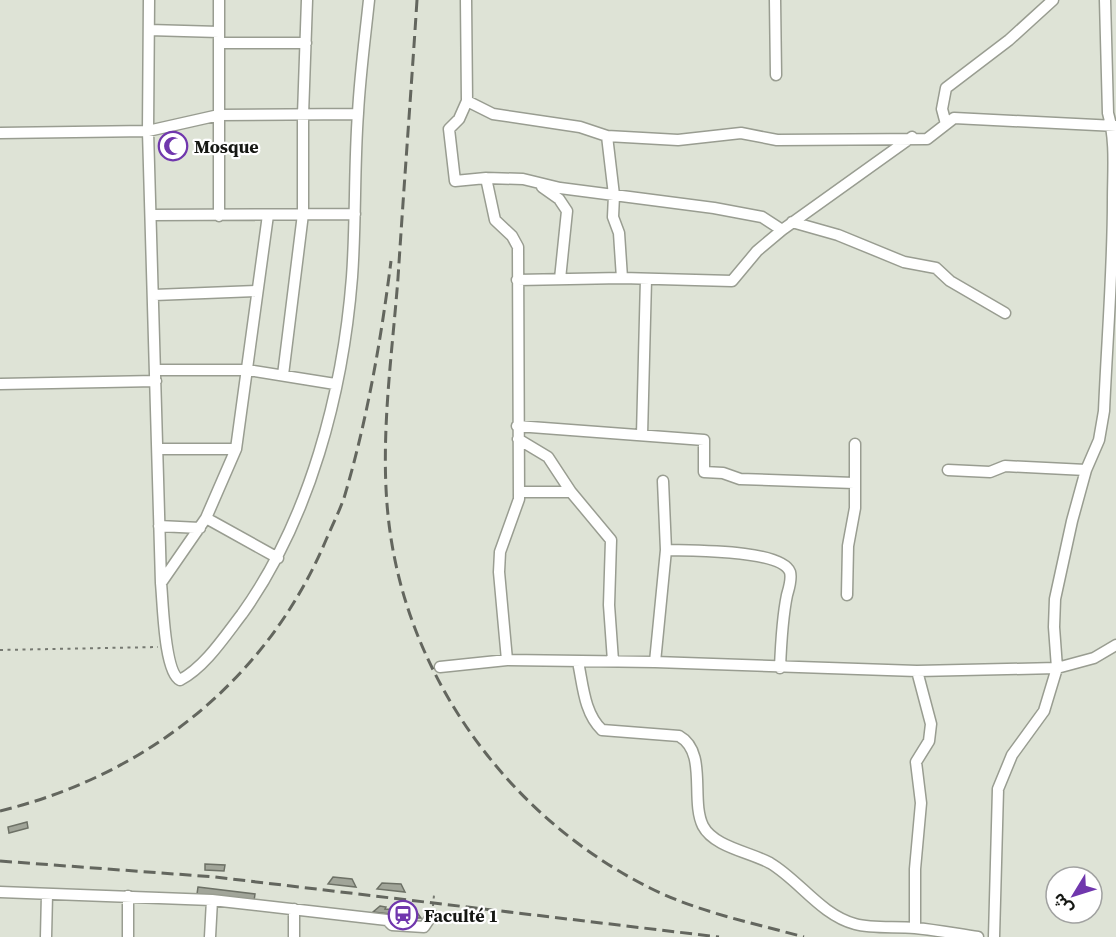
<svg xmlns="http://www.w3.org/2000/svg" width="1116" height="937" font-family="'Source Serif 4','Noto Sans Arabic',serif">
	<style>
		.building { fill: #a1a599; stroke: #6d7166; stroke-width: 1.5 }
		.lines { fill: none; stroke-linecap: round; stroke-linejoin: round }
		.street-casing { stroke: #999d91; stroke-width: 13 }
		.path { stroke: #767971; stroke-width: 2; stroke-dasharray: 3 4.5; stroke-linecap: butt }
		.street { stroke: #fff; stroke-width: 10 }
		.rail { stroke: #63665e; stroke-width: 3; stroke-dasharray: 12 6; stroke-linecap: butt }
		.labels { text-anchor: middle; dominant-baseline: central; stroke-width: 4.5; stroke-linejoin: round; paint-order: stroke }
		.poi-label { font-size: 18px; font-weight: bold; fill: #151713; stroke: #fff; text-anchor: start }
	</style>
	<rect width="100%" height="100%" fill="#dee3d6"/>
	<!-- building -->
	<path class="building" d="M27 822 28 828 9 833 8 827Z
		M205 864 225 865 224 871 205 870Z
		M333 877 352 879 356 887 328 884Z
		M382 883 401 884 405 892 377 889Z
		M198 887 255 894 254 901 197 894Z
		M380 906 386 907 385 909 416 911 421 918H396L390 914 373 912Z"/>
	<g class="lines">
		<!-- street casing -->
		<g class="street-casing">
			<path id="street" d="M149 0 148 131 161 583C163 602 164 672 180 680 205 667 225 636 242 614 310 519 343 392 352 277 356 222 354 167 358 113 360 75 365 38 369 0
				M466 0 467 101 459 119 449 129 455 181 486 178 495 220 512 236 518 247 519 499 500 552 499 572 507 660
				M775 0 776 75
				M149 30 219 32
				M220 43H306
				M467 101 493 114 580 127 607 136 678 140 741 133 777 140 927 139 954 118 1116 126
				M946 124 942 109 946 88 1009 40 1053 0
				M0 133 148 131 219 115 358 114
				M607 136 614 195 613 217 619 233 622 278
				M486 178 523 179 560 188 714 208 762 217 782 230
				M542 187 559 199 567 211 560 279
				M151 215 355 214
				M219 216V0
				M792 222 838 235 904 262 936 268 950 281 1005 313
				M517 280 622 278 732 281 757 251 782 230 912 137
				M154 295 257 291
				M155 370H248L335 384
				M283 375 303 214V115L307 0
				M0 384 156 381
				M517 426 704 440V472L723 473 740 479 854 483
				M642 435 646 279
				M518 439 548 457 571 492 611 540 609 605 613 661
				M158 449H236
				M948 470 990 472 1005 466 1086 470
				M519 492H571
				M206 518 278 558
				M159 526 200 528
				M666 550C689 551 781 549 790 572 792 579 789 588 787 595 782 619 781 643 780 668
				M161 583 206 518 236 449 268 215
				M847 595 848 546 855 508V444
				M578 662C583 685 584 713 602 730L679 736C708 752 690 800 703 826 714 847 750 852 770 863 799 880 821 915 855 924 873 929 896 926 915 928 936 930 957 934 978 937
				M655 662 666 550 663 481
				M440 667 507 660 655 662 917 671 1057 668 1094 658 1116 645
				M0 892 212 900 387 920 392 925 424 927 432 915
				M915 928V869L921 803 916 762 929 741 931 724 917 671
				M46 937 47 894
				M128 937V896
				M210 937 212 900
				M294 937V909
				M994 937 998 789 1012 755 1044 711 1057 668 1054 627 1055 599 1072 521 1086 470 1099 440 1104 411C1107 341 1113 270 1113 200 1113 171 1116 141 1108 113L1105 0"/>
		</g>
		<!-- path -->
		<path class="path" d="M0 650 158 647
			M433 906 434 895"/>
		<!-- street -->
		<use href="#street" class="street"/>
		<!-- rail -->
		<path class="rail" d="M417 0C411 93 404 185 398 278 392 356 380 437 388 515 404 674 508 817 650 888 698 912 753 923 804 937
			M0 811C147 775 267 680 326 540 332 526 339 512 344 498 367 421 381 340 391 261
			M0 861 215 877 719 937"/>
	</g>
	<!-- icons -->
	<defs>
		<g id="mosque-ring" transform="scale(1.5)"><circle r="9.5" fill="#fff" stroke="#7037ad" stroke-width="1.5"/><path d="M3.5-4.9A6 6 0 1 0 3.5 4.9A5 5 0 1 1 3.5-4.9Z" fill="#7037ad"/></g>
		<g id="station-ring" transform="scale(1.5)"><circle r="9.5" fill="#fff" stroke="#7037ad" stroke-width="1.5"/><path d="M-3-6H3Q5-6 5-4V2Q5 4 3 4L4.5 6H3L1.5 4h-3L-3 6H-4.5L-3 4Q-5 4-5 2V-4Q-5-6-3-6ZM-3.5-4v3h7v-3ZM-3.5 1v1.5H-2V1ZM2 1v1.5H3.5V1Z" fill="#7037ad"/></g>
	</defs>
	<g fill-rule="evenodd">
		<use href="#mosque-ring" x="173" y="146"/>
		<use href="#station-ring" x="403" y="915"/>
	</g>
	<g class="labels">
		<!-- poi labels -->
		<g class="poi-label">
			<text x="194" y="146">Mosque</text>
			<text x="424" y="915">Faculté 1</text>
		</g>
	</g>
	<!-- north arrow -->
	<g transform="translate(1074 895) rotate(232)"><circle r="28" fill="#ffffff" stroke="#a1a2a1" stroke-width="1.5"/>
	<path d="M0-4.5L10 22L0 15L-10 22Z" fill="#7037ad"/>
	<text y="-9" font-size="16" font-weight="bold" text-anchor="middle" fill="#151713">ش</text>
	</g>
</svg>
